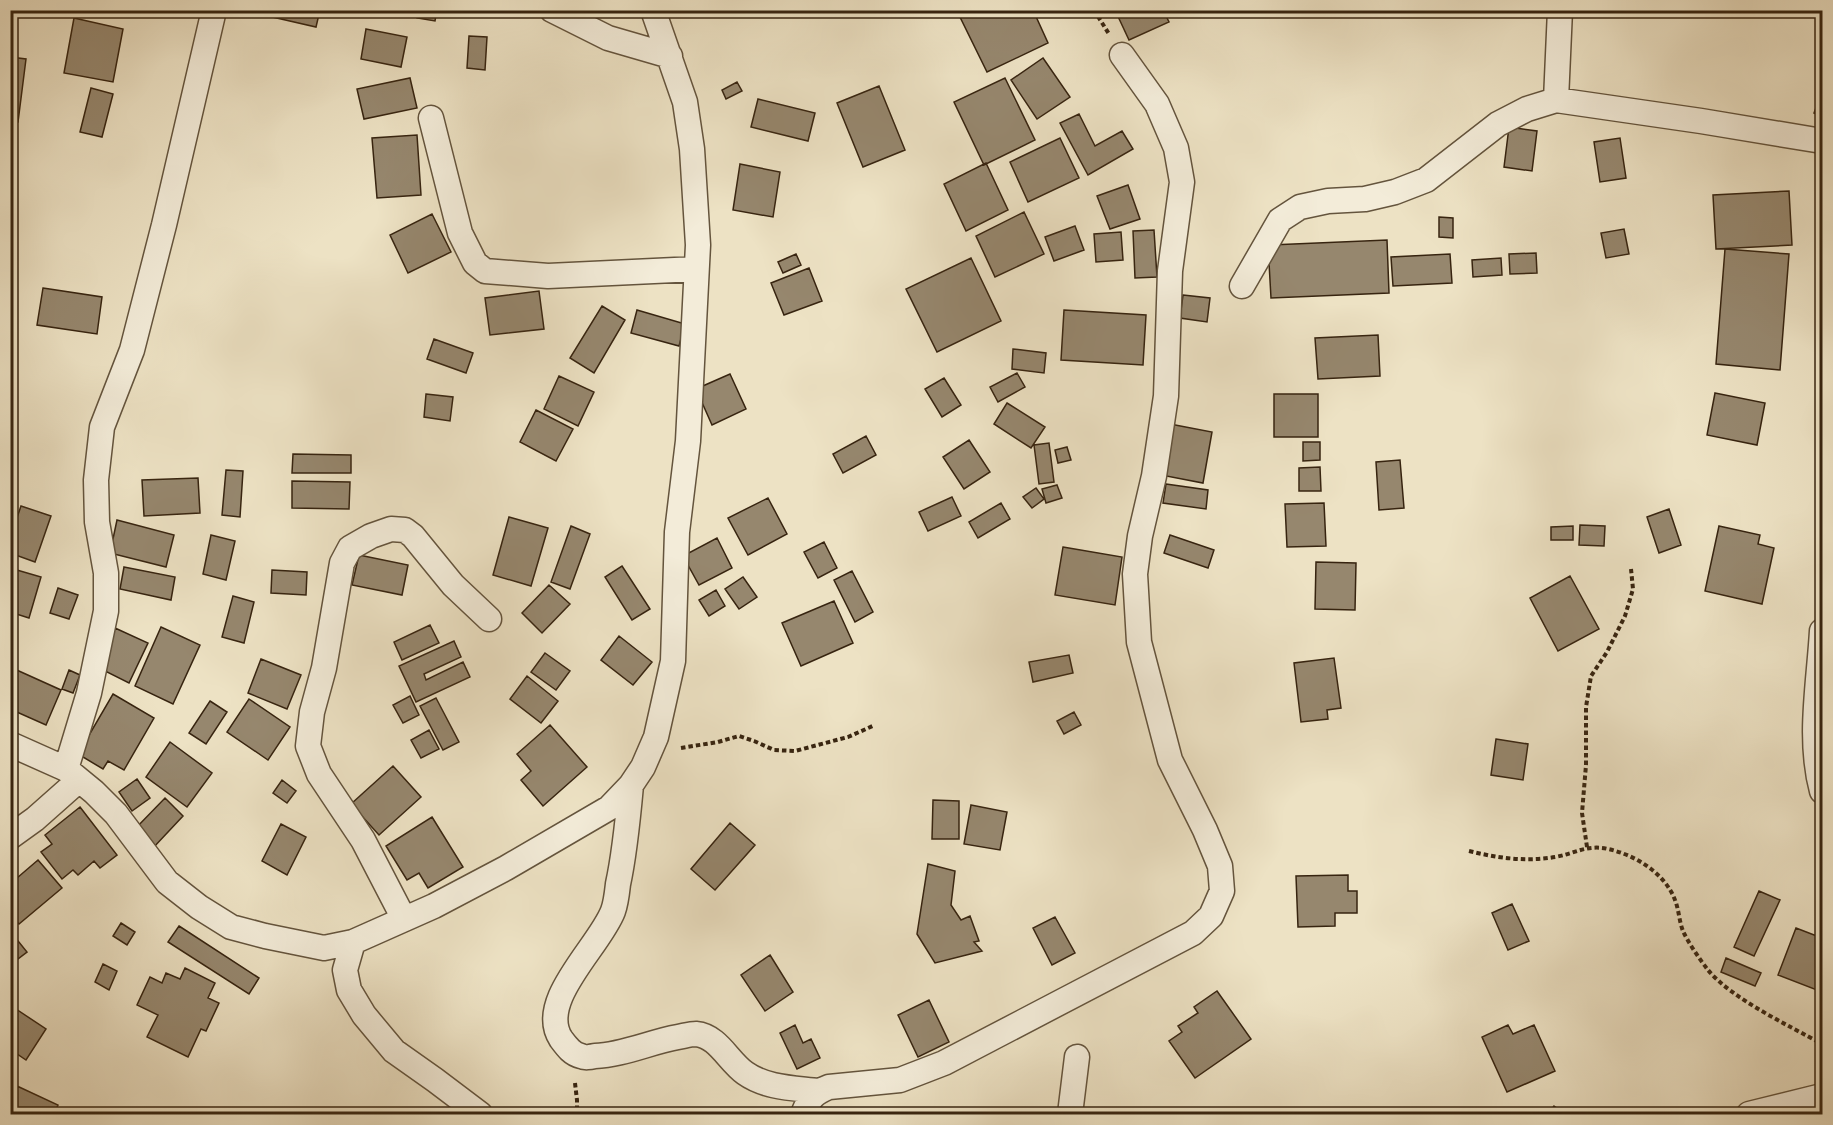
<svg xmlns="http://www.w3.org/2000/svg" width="1833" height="1125" font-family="'IM FELL DW Pica',serif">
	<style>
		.building { fill: #96876e; stroke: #372410; stroke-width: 1.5 }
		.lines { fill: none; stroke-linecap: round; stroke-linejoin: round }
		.minor-casing { stroke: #64543d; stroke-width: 27 }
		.path { stroke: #372410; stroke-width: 4; stroke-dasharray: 4.5 3; stroke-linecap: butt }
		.minor { stroke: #f3ecd9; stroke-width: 24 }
	</style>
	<rect width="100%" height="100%" fill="#ede2c4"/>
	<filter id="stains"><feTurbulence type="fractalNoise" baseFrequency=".00333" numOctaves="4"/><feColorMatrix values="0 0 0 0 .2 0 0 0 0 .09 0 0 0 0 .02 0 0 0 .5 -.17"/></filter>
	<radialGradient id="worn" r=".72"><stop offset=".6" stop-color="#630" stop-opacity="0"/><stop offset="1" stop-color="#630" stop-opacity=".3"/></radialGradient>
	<!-- building -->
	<path class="building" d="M260 10H320L316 27 259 14Z
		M418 10H437L435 21 417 18Z
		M963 10H1033L1048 43 987 72 958 13Z
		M1115 10H1163L1169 22 1129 40Z
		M74 18 123 29 113 82 64 73Z
		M366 29 407 37 401 67 361 59Z
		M469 36 487 37 485 70 467 68Z
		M10 57 26 59 18 122 10 121Z
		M1043 58 1070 97 1037 119 1011 80Z
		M410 78 417 108 364 119 357 89Z
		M1005 78 1035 140 984 165 954 102Z
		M737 82 742 91 726 99 722 90Z
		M879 86 905 150 863 167 837 103Z
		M91 88 113 94 102 137 80 132Z
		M1822 92V116L1814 113Z
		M758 99 815 113 808 141 751 127Z
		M1079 114 1095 146 1122 131 1133 149 1088 175 1060 123Z
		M1509 127 1537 131 1532 171 1504 167Z
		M417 135 421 195 377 198 372 138Z
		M1060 138 1079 178 1028 202 1010 162Z
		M1620 138 1626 178 1600 182 1594 142Z
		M986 163 1008 210 966 231 944 184Z
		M740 164 780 172 773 217 733 210Z
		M1128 185 1140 219 1110 229 1097 196Z
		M1789 191 1792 245 1716 249 1713 195Z
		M1024 212 1044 254 995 277 976 236Z
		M432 214 451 252 408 273 390 235Z
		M1439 217 1453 218V238L1439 237Z
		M1075 226 1084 250 1054 261 1045 237Z
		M1624 229 1629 254 1606 258 1601 233Z
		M1154 230 1157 277 1135 278 1133 231Z
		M1121 232 1123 260 1096 262 1094 234Z
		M1387 240 1389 293 1271 298 1268 245Z
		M1725 249 1789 254 1780 370 1716 364Z
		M1536 253 1537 273 1510 274 1509 254Z
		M796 254 801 265 783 273 778 262Z
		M1450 254 1452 283 1393 286 1391 257Z
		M971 258 1001 321 937 352 906 289Z
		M1501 258 1502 275 1473 277 1472 260Z
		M809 268 822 301 784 315 771 283Z
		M43 288 102 297 97 334 37 325Z
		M539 291 544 329 490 335 485 298Z
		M1183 295 1210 298 1207 322 1180 318Z
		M602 306 625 320 594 373 570 358Z
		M637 310 685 324 679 346 631 333Z
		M1064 310 1146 315 1143 365 1061 360Z
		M1378 335 1380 376 1318 379 1315 338Z
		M434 339 473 353 466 373 427 359Z
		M1013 349 1046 353 1044 373 1012 369Z
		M1017 373 1025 387 998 402 990 387Z
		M730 374 746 409 712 425 696 389Z
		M559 376 594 392 578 426 544 409Z
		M944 378 961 405 942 417 925 389Z
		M1715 393 1765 403 1757 445 1707 435Z
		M426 394 453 397 450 421 424 417Z
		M1274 394H1318V437H1274Z
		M1007 403 1045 427 1031 448 994 424Z
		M536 410 573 429 556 461 520 442Z
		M1170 424 1212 432 1203 483 1161 475Z
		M866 436 876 455 843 473 833 454Z
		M969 440 990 472 964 489 943 457Z
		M1303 442H1320V460L1303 461Z
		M1049 443 1054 482 1039 484 1034 445Z
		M1067 447 1071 460 1058 463 1055 450Z
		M293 454 351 455V473H292Z
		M1400 460 1404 508 1379 510 1376 462Z
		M1320 467 1321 491H1299V468Z
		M226 470 243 471 240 517 222 515Z
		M198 478 200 513 144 516 142 480Z
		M292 481 350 482 349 509 292 508Z
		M1166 484 1208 490 1206 509 1163 503Z
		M1057 485 1062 498 1046 503 1042 489Z
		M1036 488 1044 499 1032 508 1023 497Z
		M952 497 961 516 928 531 919 512Z
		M768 498 787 534 748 555 728 518Z
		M1001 503 1010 519 978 538 969 522Z
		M1324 503 1326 546 1287 547 1285 504Z
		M21 506 51 516 35 562 10 553V538Z
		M1669 509 1681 545 1659 553 1647 517Z
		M509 517 548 528 531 586 493 575Z
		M117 520 174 535 166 567 110 553Z
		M1580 525 1605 526 1604 546 1579 545Z
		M571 526 590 534 570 589 551 582Z
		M1573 526V540H1551V527Z
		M1719 526 1760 535 1758 544 1774 548 1762 604 1705 591Z
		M211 535 235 541 226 580 203 574Z
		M1170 535 1214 550 1208 568 1164 553Z
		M717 538 732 568 699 585 683 556Z
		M824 542 837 568 818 578 804 552Z
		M1063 547 1122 557 1115 605 1055 595Z
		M359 555 408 565 402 595 352 585Z
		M1316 562 1356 563 1355 610 1315 609Z
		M622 566 650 609 632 620 605 577Z
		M124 567 175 577 171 600 120 589Z
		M10 568 41 577 29 618 10 612Z
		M272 570 307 572 306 595 271 593Z
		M852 571 873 612 855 622 834 580Z
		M1570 576 1599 629 1558 651 1530 598Z
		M743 577 757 597 739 609 725 589Z
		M549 585 570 604 542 633 522 613Z
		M58 588 78 595 69 619 50 613Z
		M716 590 725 606 709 616 699 600Z
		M233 596 254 602 244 643 222 637Z
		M834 601 853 643 801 666 782 623Z
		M430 625 439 643 402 660 394 642Z
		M161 627 200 645 173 704 135 686Z
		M115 628 148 643 129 683 97 667Z
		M619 636 652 662 633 685 601 660Z
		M454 641 461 657 424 674 426 680 463 662 470 677 416 702 399 666Z
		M545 653 570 671 556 690 531 672Z
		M1069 655 1073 673 1033 682 1029 662Z
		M1334 658 1341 708 1327 710 1328 719 1301 722 1294 663Z
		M261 659 301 675 287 709 248 693Z
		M10 667 61 690 46 725 10 709Z
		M69 670 80 675 73 693 62 689Z
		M527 676 558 701 541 723 510 699Z
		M113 694 154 718 124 770 108 761 103 769 78 754Z
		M410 696 419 715 403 723 393 705Z
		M436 698 459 742 443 750 420 706Z
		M249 699 290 727 268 760 227 732Z
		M210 701 227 712 206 744 189 733Z
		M1074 712 1081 725 1064 734 1057 721Z
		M550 725 587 767 543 806 521 780 531 771 517 754Z
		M429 730 439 749 421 758 411 740Z
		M1496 739 1528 744 1523 780 1491 775Z
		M170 742 212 773 187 807 146 777Z
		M393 766 421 797 379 835 351 804Z
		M137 779 150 798 132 811 119 792Z
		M282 780 296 791 287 803 273 793Z
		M165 798 183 816 153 848 134 830Z
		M933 800 959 801V839H932Z
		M971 805 1007 812 1000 850 964 844Z
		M80 807 117 855 100 868 94 861 78 875 73 870 62 879 41 852 52 844 45 835Z
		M432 817 463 867 428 888 419 873 407 880 386 846Z
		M730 823 755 845 715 890 691 869Z
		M281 824 306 837 287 875 262 861Z
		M38 860 62 888 19 924 10 915V884Z
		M928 864 955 871 951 905 961 920 970 916 979 941 974 942 982 951 935 963 917 934Z
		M1348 875V891H1357V913H1335V926L1298 927 1296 876Z
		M1759 891 1780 900 1754 956 1734 947Z
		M1512 904 1529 941 1508 950 1492 913Z
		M1055 917 1075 953 1052 965 1033 928Z
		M121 923 135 932 127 945 113 936Z
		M179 926 259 978 249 994 168 942Z
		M1796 928 1822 938V992L1778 975Z
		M10 931 27 952 10 965Z
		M770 955 793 992 765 1011 741 975Z
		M1726 958 1761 973 1755 986 1721 972Z
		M103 964 117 971 109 990 95 982Z
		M185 968 215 983 208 998 219 1003 206 1031 201 1029 188 1057 147 1037 158 1015 137 1005 150 977 162 983 166 973 180 979Z
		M1217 991 1251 1039 1195 1078 1169 1041 1182 1032 1178 1026 1198 1013 1194 1007Z
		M929 1000 949 1042 918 1057 898 1015Z
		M10 1005 46 1029 26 1060 10 1049Z
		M795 1025 803 1043 811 1039 820 1058 797 1069 780 1033Z
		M1508 1025 1513 1034 1534 1025 1555 1071 1507 1092 1482 1037Z
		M17 1086 58 1105 54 1114H10V1100Z
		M1554 1106 1565 1114H1548Z"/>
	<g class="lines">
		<!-- minor casing -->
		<g class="minor-casing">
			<path id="minor" d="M552 10 608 38 670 56
				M1556 100 1560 10
				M431 118 460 233 475 263 485 271 548 276 696 269
				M1242 286 1280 220 1300 207 1328 201 1365 199 1395 192 1426 180 1498 124 1527 109 1556 100 1701 121 1822 141
				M1822 631C1819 684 1808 739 1822 791
				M10 744 66 769 94 792 116 814 167 882 199 907 231 927 265 936 324 948 353 942 434 906 506 868 609 808 631 785 643 767 656 737 673 661 677 532 688 441 698 245 692 149 685 102 653 10
				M66 769 89 693 106 611V573L97 522 96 480 102 427 132 350 164 225 214 10
				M631 785C628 818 625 852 618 884 617 893 616 903 613 911 600 946 536 1001 561 1039 567 1047 572 1054 581 1056 585 1058 590 1057 595 1056 623 1055 650 1042 678 1037 684 1036 690 1034 696 1034 718 1036 728 1061 745 1073 766 1088 793 1088 818 1091
				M10 837 35 819 79 780
				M404 919 363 840 319 774 308 746 312 712 324 668 342 563 350 548 371 536 391 529 405 530 413 536 453 585 489 619
				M353 942 345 970 349 990 364 1015 394 1051 435 1080 480 1114
				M803 1114C809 1099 813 1093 829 1087L900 1080 944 1063 1193 933 1211 916 1222 891 1220 866 1205 830 1170 760 1139 642 1135 574 1140 536 1154 476 1166 396 1170 271 1182 182 1176 148 1157 104 1122 55
				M1070 1114 1077 1057
				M1749 1114 1822 1096"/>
		</g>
		<!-- path -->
		<path class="path" d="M1094 10 1109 34
			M681 748 718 742 739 736 754 741 774 750 795 751 848 737 875 725
			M1587 847 1582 813 1586 765V707L1591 676 1607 652 1625 616 1633 589 1631 569
			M1469 851C1497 858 1526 862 1555 857 1574 854 1587 844 1608 849 1635 855 1665 873 1675 900 1679 910 1679 921 1683 931 1688 942 1700 960 1708 970 1732 999 1788 1025 1822 1044
			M575 1083 577 1100V1114"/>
		<!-- minor -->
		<use href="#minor" class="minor"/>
	</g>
	<!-- margin -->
	<rect width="1833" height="1125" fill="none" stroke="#ede2c4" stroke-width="36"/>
	<rect x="12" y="12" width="1809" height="1101" fill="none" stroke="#372410" stroke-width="3"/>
	<rect x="18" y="18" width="1797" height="1089" fill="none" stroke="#372410" stroke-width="1.5"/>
	<rect width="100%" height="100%" filter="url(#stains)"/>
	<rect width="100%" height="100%" fill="url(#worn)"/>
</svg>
